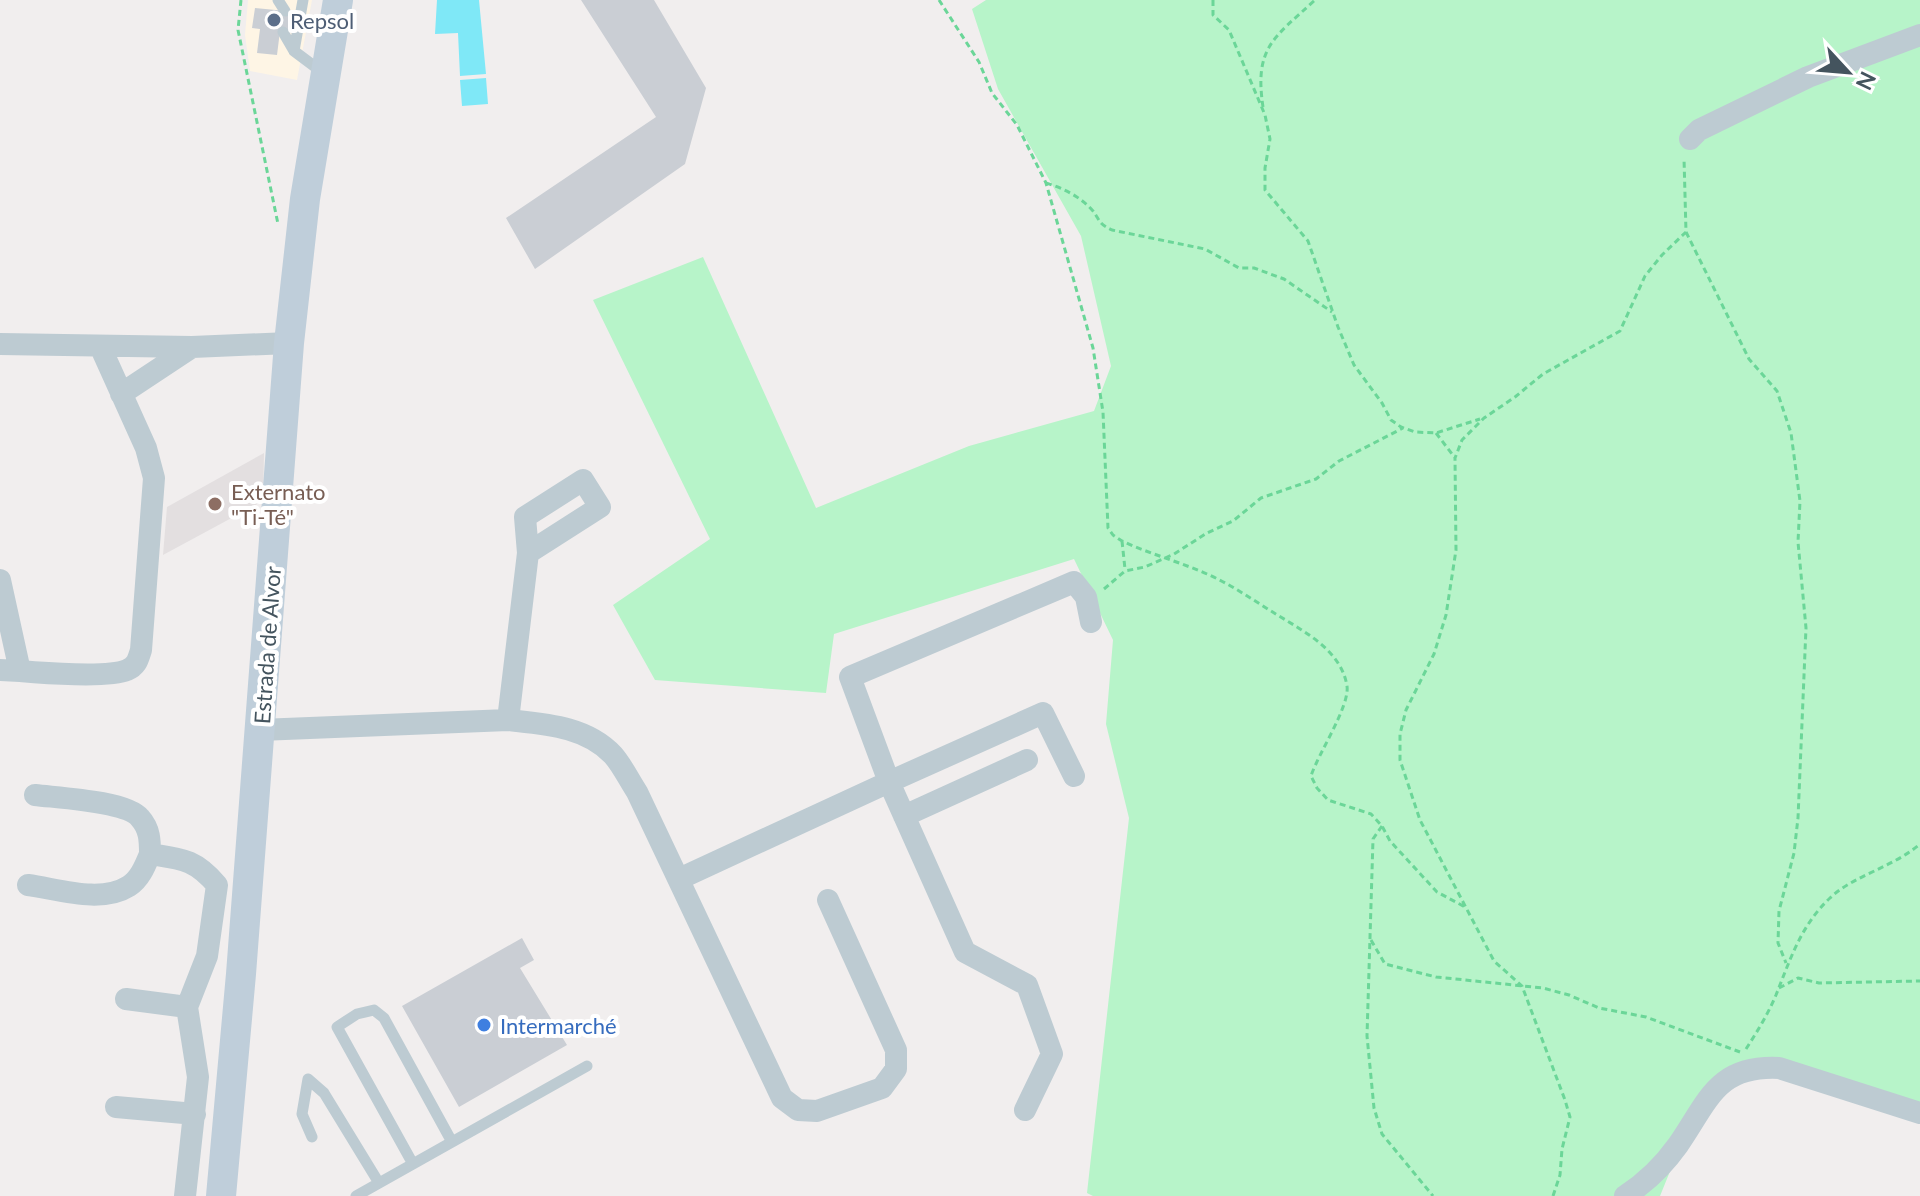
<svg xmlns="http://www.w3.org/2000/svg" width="1920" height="1196" font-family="Lato,sans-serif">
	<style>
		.commercial { fill: #fef5e5 }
		.education { fill: #e3dfe0 }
		.green { fill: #b7f4c9 }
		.water { fill: #7fe8f7 }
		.building { fill: #caced4 }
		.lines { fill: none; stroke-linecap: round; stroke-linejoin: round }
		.path { stroke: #6bd698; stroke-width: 3; stroke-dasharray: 6 4; stroke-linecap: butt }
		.lane { stroke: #bdcbd2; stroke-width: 11 }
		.street { stroke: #bdcbd2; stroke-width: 22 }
		.secondary { stroke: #bfceda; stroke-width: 30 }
		.service-dot { fill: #5c6f8a; stroke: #fff; stroke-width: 3 }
		.education-dot { fill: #8d6e63; stroke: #fff; stroke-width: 3 }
		.shop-dot { fill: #3f7fe0; stroke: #fff; stroke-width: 3 }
		.labels { text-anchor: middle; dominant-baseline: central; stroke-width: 8; stroke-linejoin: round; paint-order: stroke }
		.service-label { font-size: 22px; fill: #4e5e75; stroke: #fff; text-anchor: start }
		.education-label { font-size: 22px; fill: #785e54; stroke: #fff; text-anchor: start }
		.street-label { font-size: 22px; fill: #44545e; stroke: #fff }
		.shop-label { font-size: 22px; fill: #366cbe; stroke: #fff; text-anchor: start }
	</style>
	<rect width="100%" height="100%" fill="#f1eeee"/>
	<!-- commercial -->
	<path class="commercial" d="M248 0H312L297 80 250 71 245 35Z"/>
	<!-- education -->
	<path class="education" d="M264 453 263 501 163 555 167 507Z"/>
	<!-- green -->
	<path class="green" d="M986 0H1920V1121L1775 1075 1748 1077 1722 1093 1675 1159 1660 1196H1093L1087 1193 1129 818 1106 724 1113 640 1074 559 834 634 826 693 655 680 613 605 710 539 593 300 703 257 816 508 969 446 1094 411 1111 366 1081 236 998 89 972 9Z"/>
	<!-- water -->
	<path class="water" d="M437 0H479L486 74 460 76 458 33 435 34Z
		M486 78 488 104 462 106 460 80Z"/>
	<!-- building -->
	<path class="building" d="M581 0H654L706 88 685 164 535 269 506 218 656 117Z
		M255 8 296 12 294 33 280 31 277 55 257 53 260 29 252 28Z
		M522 938 534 960 520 968 567 1045 459 1107 402 1006Z"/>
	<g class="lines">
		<!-- path -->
		<path class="path" d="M241 0 238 30 278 224
			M939 0 979 62 992 93 1017 125 1046 183 1093 348 1103 412 1108 528 1113 535 1122 541C1150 554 1180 562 1207 574 1230 584 1250 598 1271 611 1299 629 1341 648 1347 686 1350 706 1318 754 1311 776L1317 788 1328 800 1371 814 1382 826 1390 841 1437 892 1467 908
			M1213 0V15L1229 30 1265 115 1270 139 1265 168V190L1308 241 1338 327 1354 365 1382 403 1391 420 1401 427 1415 432 1436 433 1480 419
			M1263 107C1254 47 1274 38 1315 0
			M1046 183C1063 188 1081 197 1093 211 1101 222 1098 223 1112 230L1205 249 1239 268H1254L1284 279 1332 312
			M1686 232 1749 359 1777 391 1791 433 1800 501 1798 542 1806 628 1798 818 1794 853 1779 911 1778 943 1786 963
			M1436 433 1455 458
			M1122 541 1125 569
			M1104 589 1125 571 1145 567 1174 554 1207 533 1233 521 1261 498 1316 479 1339 461 1403 428
			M1382 826 1373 839 1367 1036 1374 1108 1382 1134 1433 1196
			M1371 940 1385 964 1436 977 1543 988 1569 995 1599 1008 1646 1017 1740 1052
			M1779 988 1798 978 1819 983 1920 981
			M1746 1049C1757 1032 1768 1014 1776 995 1790 960 1801 925 1830 898 1854 875 1892 868 1920 844
			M1553 1196 1560 1175 1562 1149 1570 1117 1565 1100 1522 986 1494 961 1420 820 1400 760V734L1406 710 1434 654 1446 615 1456 550 1455 458 1462 440 1484 418 1515 397 1543 374 1620 331 1645 276 1662 255 1686 232 1684 158"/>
		<!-- lane -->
		<path class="lane" d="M278 0 285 11
			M303 0 294 51 322 72
			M283 32 294 51
			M312 1137 302 1114 308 1079 324 1093 379 1183
			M413 1164 337 1027 357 1014 374 1010 384 1018 452 1142
			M356 1196 587 1066"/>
		<!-- street -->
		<path class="street" d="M1690 139 1699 130 1808 77 1920 35
			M0 344 192 347 289 343
			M121 394 192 347
			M0 580 20 671 0 670
			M20 671C42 673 109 678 127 670 137 666 138 659 141 650L154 478 146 448 100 346
			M508 720 528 553 600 507 583 480 525 517 528 553
			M260 730 508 720C544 724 586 726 613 755 622 765 629 780 637 792L782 1098 798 1110 817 1111 882 1088 896 1069V1050L828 900
			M1074 776 1043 713 889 782 850 677 1074 582 1086 597 1091 622
			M35 795C59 798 126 801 140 818 150 829 150 841 150 854 182 859 195 859 217 885L207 956 187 1007 198 1077 185 1196
			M904 816 1027 760
			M679 879 889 782 965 952 1027 985 1052 1054 1025 1110
			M28 885C58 889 101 904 129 886 140 879 145 866 150 854
			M126 999 187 1007
			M116 1107 195 1114
			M1625 1196C1647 1182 1663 1166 1678 1145 1708 1102 1716 1065 1779 1068L1920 1113"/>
		<!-- secondary -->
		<path class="secondary" d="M221 1196 241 974 289 343 305 199 338 0"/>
	</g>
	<!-- markers -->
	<circle class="service-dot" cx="274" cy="20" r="8"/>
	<circle class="education-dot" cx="215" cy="504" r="8"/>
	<circle class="shop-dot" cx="484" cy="1025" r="8"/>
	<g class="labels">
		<!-- service labels -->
		<g class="service-label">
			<text x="290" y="20">Repsol</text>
		</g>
		<!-- education labels -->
		<g class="education-label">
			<text x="231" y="491">Externato<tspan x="231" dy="25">"Ti-Té"</tspan></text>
		</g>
		<!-- street labels -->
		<g class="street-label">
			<text transform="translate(267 645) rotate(-86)">Estrada de Alvor</text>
		</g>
		<!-- shop labels -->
		<g class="shop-label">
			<text x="500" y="1025">Intermarché</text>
		</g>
	</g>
	<!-- north arrow -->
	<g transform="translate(1848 72) rotate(116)" stroke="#ffffff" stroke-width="6" paint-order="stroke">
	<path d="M0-6L14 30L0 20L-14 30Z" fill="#44545e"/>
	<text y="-12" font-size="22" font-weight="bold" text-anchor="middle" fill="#44545e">N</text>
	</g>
</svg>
